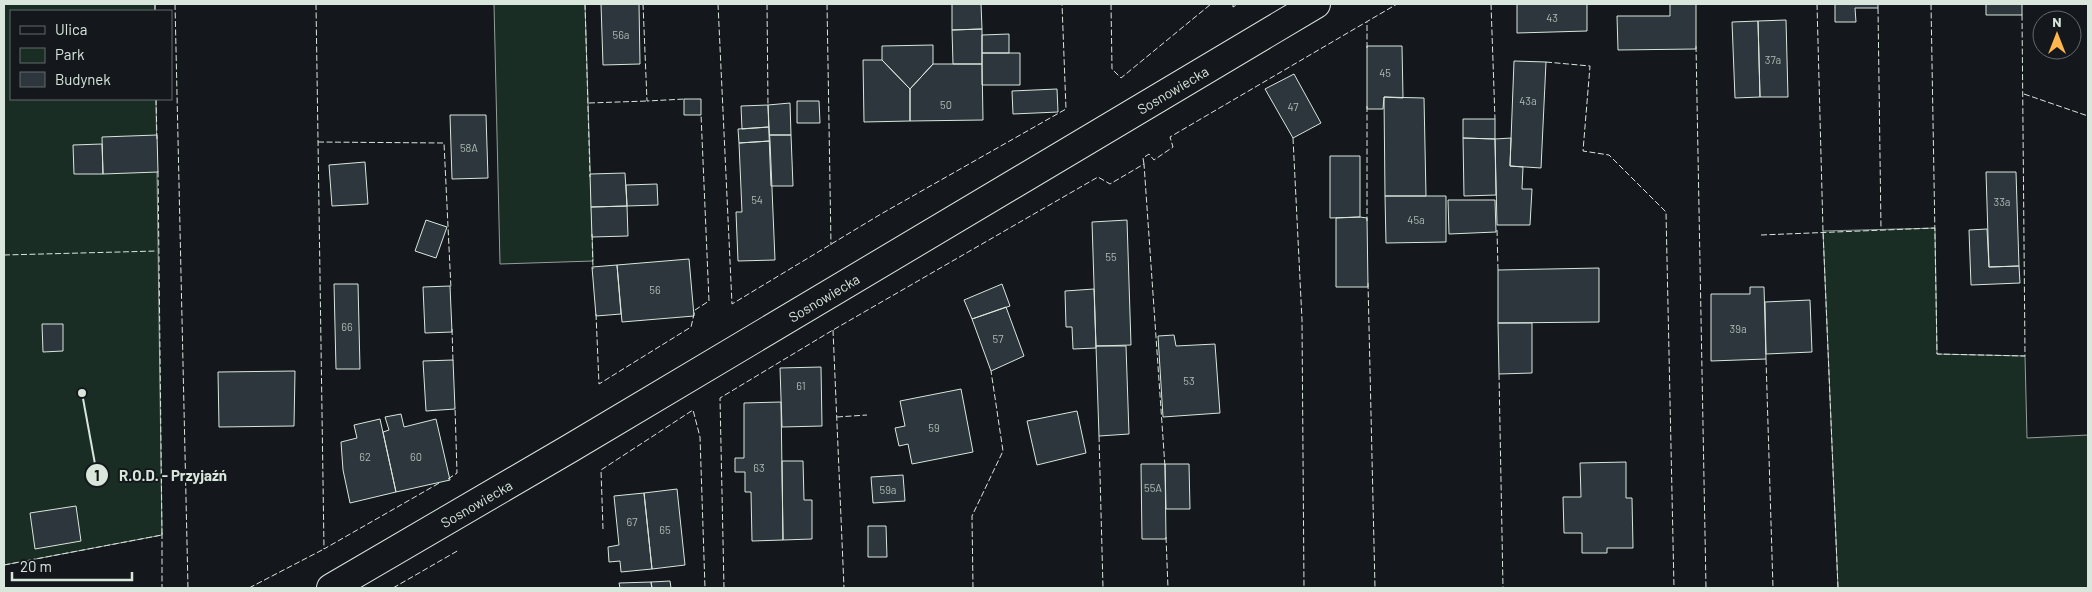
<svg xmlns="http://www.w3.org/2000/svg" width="2092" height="592" font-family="Barlow,sans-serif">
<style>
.green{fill:#1a2d24;stroke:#939e99}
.building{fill:#2c363c;stroke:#d8e6dc}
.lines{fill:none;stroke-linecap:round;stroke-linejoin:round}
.tertiary-casing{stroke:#d8e6dc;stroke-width:30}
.tertiary{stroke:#14181c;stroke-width:28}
.fence{stroke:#d8e6dc;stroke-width:1;stroke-dasharray:6 2.5;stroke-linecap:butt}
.labels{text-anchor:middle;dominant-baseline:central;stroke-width:4;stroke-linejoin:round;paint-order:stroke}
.number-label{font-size:11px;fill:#adbab4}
.street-label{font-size:14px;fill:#d8e6dc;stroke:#14181c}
.leader{fill:none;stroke:#d8e6dc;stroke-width:2}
.callout-dot{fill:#d8e6dc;stroke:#14181c;stroke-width:2}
.mark-label{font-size:15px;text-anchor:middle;font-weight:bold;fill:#111}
.callout-label{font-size:15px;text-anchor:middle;font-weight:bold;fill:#d8e6dc;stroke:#14181c;stroke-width:4;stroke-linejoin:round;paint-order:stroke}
</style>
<rect width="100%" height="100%" fill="#14181c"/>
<path class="green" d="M4,4h151v7h-144v88h145l6,436 -158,30z
M494,4h91l8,257 -93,3z
M1935,228l2,126 88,2 2,82 61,-3v153h-250l-15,-357z"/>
<path class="building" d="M601,4h38l1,60 -37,1z
M952,4h29l1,25 -30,1z
M1517,4h70v27l-70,2z
M1670,4h26v45l-78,1 -1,-34h53z
M1835,4h43v4h-23l1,14h-21z
M1986,4h36v11h-36z
M1786,20l2,77h-28l-2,-76z
M1758,21l2,76 -25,1 -3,-76z
M982,29v35h-29l-1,-34z
M1009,34v19h-27v-18z
M933,45v19l-23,25 -28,-29v-14z
M1367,46h35l1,52 -19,-1 -1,12h-16z
M982,53h38v32h-38z
M863,60h19l28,29v32l-46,1z
M1514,61l32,1 -5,106 -31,-2z
M933,64h49l1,56 -73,1v-32z
M1294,74l27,49 -28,15 -28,-49z
M1057,89l1,23 -45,2 -1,-23z
M1384,97l40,1 2,98h-41z
M684,99h17v16h-17z
M797,101h22l1,22h-23z
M790,103l1,32h-22l-1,-30z
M768,105l1,22 -27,2 -1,-23z
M450,115h36l2,63 -36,1z
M1463,119h32v20l-32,-1z
M769,127l1,14 -31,2 -1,-14z
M157,135l1,37 -55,2 -1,-37z
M769,135h22l2,51h-22z
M1463,138l32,1 1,56 -32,1z
M1511,138l-1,28 13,1 -1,22h10l-2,36h-33l-2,-86z
M770,141l5,119 -37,1 -2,-49h6l-3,-69z
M102,144l1,30h-29l-1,-29z
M1330,156h30v61l-30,1z
M365,162l3,42 -36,2 -3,-41z
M1986,172h30l3,94 -30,1z
M625,173l2,33 -36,1 -1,-33z
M657,184l1,21 -31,1 -1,-21z
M1385,196h61v46l-60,1z
M1448,200h47l1,32 -47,2z
M627,206l1,30 -36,1 -1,-30z
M1360,217l7,1 1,69h-32v-69z
M426,220l21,7 -11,31 -21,-7z
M1127,220l4,125 -35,1 -4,-124z
M1987,229l2,38 30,-1 1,17 -49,2 -2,-55z
M689,259l5,57 -72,6 -5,-57z
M617,265l4,49 -25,2 -4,-49z
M1599,268v54l-101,1v-53z
M334,284h24l2,85h-24z
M1002,284l8,22 -38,13 -8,-19z
M450,286l2,46 -27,1 -2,-46z
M1750,287h14l2,72 -55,2v-67h39z
M1094,289l2,59 -23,1 -1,-22h-6l-1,-36z
M1810,300l2,52 -46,2 -1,-52z
M1006,307l18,49 -33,15 -19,-52z
M1498,323h34v50l-33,1z
M42,324h21v27l-20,1z
M1174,335l2,11 39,-2 5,69 -57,4 -5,-81z
M1096,346h30l3,88 -30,2z
M453,360l2,49 -29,2 -3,-50z
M821,367l1,59 -40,1 -2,-59z
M295,371l-1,55 -75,1 -1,-55z
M961,389l12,63 -61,12 -4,-20 -9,2 -4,-18 10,-2 -5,-25z
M781,402l2,138 -31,1 -1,-49h-6v-20h-10v-14h9v-55z
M1077,411l9,42 -49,12 -10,-44z
M401,414l3,13 32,-8 14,61 -54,12 -13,-60 6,-2 -4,-13z
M380,419l16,73 -46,11 -7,-33 -2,-28 16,-4 -3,-13z
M782,461h21l1,39h8v39l-29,1z
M1626,462v36h6l1,50h-26v5h-25v-20h-18l-1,-36h18l-1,-34z
M1141,464h24l1,75h-24z
M1165,464h24l1,45h-24z
M903,475l2,26 -32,2 -2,-26z
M677,489l8,76 -33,4 -8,-76z
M644,493l8,76 -31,3 -1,-11 -11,1 -1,-15 11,-2 -5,-49z
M76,506l5,35 -46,8 -5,-36z
M868,526h18l1,31h-19z
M670,581l1,7h-19l-1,-6z
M651,582l1,6h-32l-1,-5z"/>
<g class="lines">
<g class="tertiary-casing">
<g id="tertiary">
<path id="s1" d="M331,588l238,-139 747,-445"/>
</g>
</g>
<use href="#tertiary" class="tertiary"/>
<path class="fence" d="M155,4v7
M175,4l13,584
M316,4l8,545 117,-67
M585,4l5,173
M643,4l4,97 38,-2
M718,4l14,300 149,-90 185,-105 -4,-105
M767,4l1,101
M827,4l4,241
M1111,4l1,65 9,9 90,-74
M1233,4v3l5,-3
M1491,4l4,115
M1817,4l6,227 15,357
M1931,4l6,350 88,2 -3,-343
M1878,8l3,221
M1696,46l10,542
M1367,48v-26
M1546,62l44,4 -7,85 26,4 57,57 8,376
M2024,94l64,22
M156,99l1,40
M589,103l58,-2
M1367,106v115
M1293,138l9,182 2,268
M318,142l126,1 7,146
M1144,164l-1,-6 6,-4 5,6 19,-13 -3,-10 227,-133
M1497,230l1,40
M592,234l1,35
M1761,235l174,-7
M4,255l153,-4
M1368,283l7,305
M596,314l3,70 92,-57 4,-17 14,-9 -8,-187
M452,329l1,33
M833,330l11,258
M1766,359l7,229
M1499,374l4,214
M837,417l30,-2
M1099,436l4,152
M448,479l9,-6 -2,-66
M603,529l-2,-59 92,-60 7,27 5,151
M162,533v55
M1166,537l2,51
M4,565l158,-30 -4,-366
M249,588l75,-39
M393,588l66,-38
M724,588l-4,-190 113,-68 265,-153 12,7 34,-20 21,303
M973,588l-1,-72 31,-65 -12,-80"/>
</g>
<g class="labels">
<g class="number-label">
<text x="1552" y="17">43</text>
<text x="621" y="34">56a</text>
<text x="1773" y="59">37a</text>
<text x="1385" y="72">45</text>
<text x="1528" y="100">43a</text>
<text x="946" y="104">50</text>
<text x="1293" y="106">47</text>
<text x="469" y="147">58A</text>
<text x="757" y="199">54</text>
<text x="2002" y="201">33a</text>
<text x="1416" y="219">45a</text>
<text x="1111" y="256">55</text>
<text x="655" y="289">56</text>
<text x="347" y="326">66</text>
<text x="1738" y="328">39a</text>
<text x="998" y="338">57</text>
<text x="1189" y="380">53</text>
<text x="801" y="385">61</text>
<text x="934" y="427">59</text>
<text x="365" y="456">62</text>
<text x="416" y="456">60</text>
<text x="759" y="467">63</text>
<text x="1153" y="487">55A</text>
<text x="888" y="489">59a</text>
<text x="632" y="521">67</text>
<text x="665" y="529">65</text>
</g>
<g class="street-label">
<text stroke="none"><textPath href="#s1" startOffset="978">Sosnowiecka</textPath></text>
<text stroke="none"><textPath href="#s1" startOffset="572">Sosnowiecka</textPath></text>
<text stroke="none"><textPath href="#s1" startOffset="168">Sosnowiecka</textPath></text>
</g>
</g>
<path class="leader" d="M82 393L97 475"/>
<g class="callout-dot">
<circle cx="82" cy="393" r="5"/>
<circle cx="97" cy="475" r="12"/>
</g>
<g class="mark-label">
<text x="97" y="481">1</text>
</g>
<g class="callout-label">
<text x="173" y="481">R.O.D. - Przyjaźń</text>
</g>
<rect width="2092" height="592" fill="none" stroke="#d8e6dc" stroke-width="10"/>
<rect x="10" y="10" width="162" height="90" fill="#14181c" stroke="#626a69"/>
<rect x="20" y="26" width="25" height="8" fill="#14181c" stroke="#626a69"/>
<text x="55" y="35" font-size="15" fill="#d8e6dc">Ulica</text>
<rect x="20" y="48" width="25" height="15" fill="#1a2d24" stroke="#626a69"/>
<text x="55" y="60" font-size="15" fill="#d8e6dc">Park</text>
<rect x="20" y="72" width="25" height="15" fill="#2c363c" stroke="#626a69"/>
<text x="55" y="85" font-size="15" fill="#d8e6dc">Budynek</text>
<g transform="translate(2057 35)"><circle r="24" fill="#14181c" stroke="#626a69"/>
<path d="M0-4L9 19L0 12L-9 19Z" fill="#ffb74d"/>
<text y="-8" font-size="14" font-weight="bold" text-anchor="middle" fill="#d8e6dc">N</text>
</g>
<path d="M12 572v8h120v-8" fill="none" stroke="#d8e6dc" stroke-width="2.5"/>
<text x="20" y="572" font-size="15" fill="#d8e6dc" stroke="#14181c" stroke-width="4" paint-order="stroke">20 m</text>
</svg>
